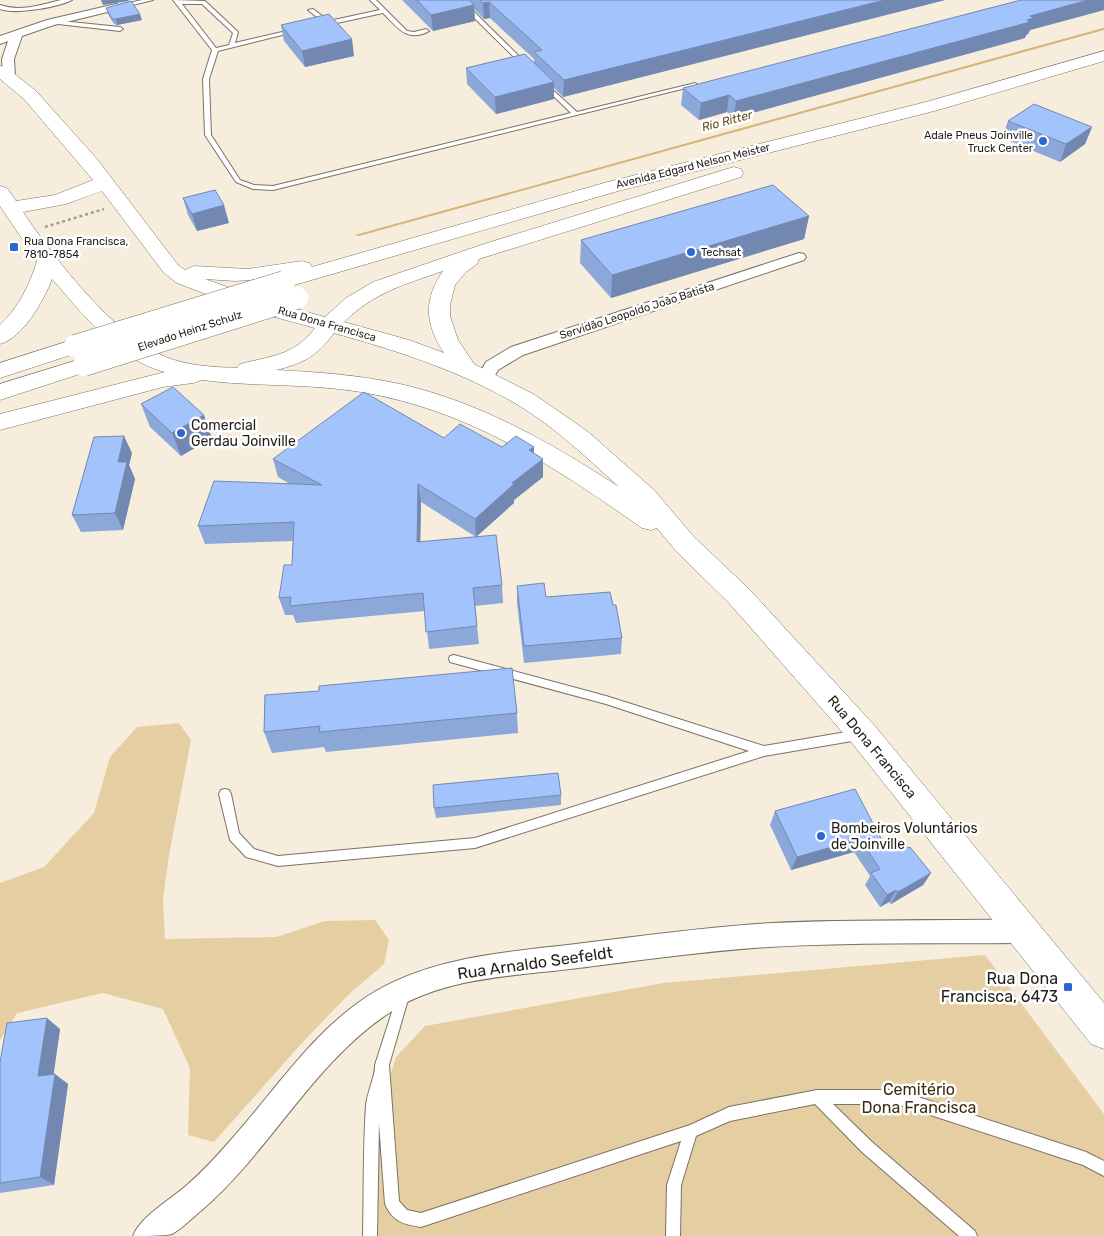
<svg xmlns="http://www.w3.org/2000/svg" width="1104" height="1236" font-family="Rubik,sans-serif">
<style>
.green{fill:#e6cea3}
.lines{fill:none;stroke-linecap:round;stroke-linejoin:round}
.stream{fill:#d8b578;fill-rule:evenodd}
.lane-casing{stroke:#7a7264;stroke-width:2}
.street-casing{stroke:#7a7264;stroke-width:2}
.primary-casing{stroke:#7a7264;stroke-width:1}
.path{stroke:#a29c90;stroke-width:2.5;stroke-dasharray:3 3;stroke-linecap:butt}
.lane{fill:#fff;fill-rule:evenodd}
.street{fill:#fff;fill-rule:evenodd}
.primary{fill:#fff;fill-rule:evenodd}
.primary-bridge-casing{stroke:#7a7264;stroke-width:23;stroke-linecap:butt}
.primary-bridge{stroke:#fff;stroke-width:22}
.wall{fill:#8ca8d9;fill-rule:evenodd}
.shaded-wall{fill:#7288b0}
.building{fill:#a3c3fc;stroke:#7288b0}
.poi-dot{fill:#2d65d3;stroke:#fff;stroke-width:2}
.labels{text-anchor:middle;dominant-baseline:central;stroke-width:5;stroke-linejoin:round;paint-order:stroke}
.far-poi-label{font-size:11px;fill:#221f1a;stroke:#fff;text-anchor:start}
.far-street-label{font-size:11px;fill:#221f1a;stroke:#fff}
.far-water-label{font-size:12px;font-style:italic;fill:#654c1d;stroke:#fff}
.poi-label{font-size:14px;fill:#221f1a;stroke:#fff;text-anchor:start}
.street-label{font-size:14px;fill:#221f1a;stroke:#fff}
.near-street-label{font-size:16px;fill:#221f1a;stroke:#fff}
.near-poi-label{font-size:16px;fill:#221f1a;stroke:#fff;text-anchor:end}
.near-park-label{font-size:16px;fill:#3b2d11;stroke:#fff}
</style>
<rect width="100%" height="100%" fill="#f6eddd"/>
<path class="green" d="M179,723l12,17 -22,115 -6,44 2,40 111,-2 49,-16 50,-1 14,20 -5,24 -36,31 -47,49 -87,98 -26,-7 2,-67 -27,-59 -60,-16 -86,20 -17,27v-157l44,-16 50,-54 16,-56 27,-30z
M985,955l119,159v122h-726l-4,-108 22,-71 29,-31 238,-43z"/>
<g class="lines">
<path class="stream" d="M1103,28h1v2l-745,206 -4,-1z"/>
<g class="lane-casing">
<path id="lane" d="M61,0h11c-14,7 -57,15 -72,9v-4c20,7 41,0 61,-5z
M142,0h11l-33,8 -3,-2z
M173,0l32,1 33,31 -3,11 60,-14 3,2 -80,20 -9,28 2,56 29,45 14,5 19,1 298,-73 -28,-27v-2l2,-1 32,29 118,-29 3,2 -425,105 -20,-1 -17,-7 -31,-47 -2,-56 9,-29zM182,4h20l31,29 -4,12 -13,3z
M370,0h6l31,31 7,1 12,-3 3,2c-22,12 -32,-4 -46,-18l-60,13 -3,-2 3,-2 -15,-12 5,-1 16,12 51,-11z
M456,0h6l64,63v2h-4z
M51,20l69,7 3,2 -3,2 -71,-8 -1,-1z
M454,655l152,41 158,50 94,-16 4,2 1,3 -1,3 -4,2 -94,16 -289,92 -197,18 -32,-9 -16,-17 -11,-46 2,-4 4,-1 4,1 2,4 8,39 15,16 24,7 197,-18 274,-87 -143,-47 -156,-42 -1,-3 1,-3z
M403,990l4,2 2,4 -20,69 10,136 8,9 14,3 269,-88 39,-18 88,-17h80l189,62 18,9v15l-21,-11 -186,-61h-64l39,38 103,89 2,5h-18l-97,-84 -47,-48 -85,17 -34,15 -15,49 -1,51h-14l1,-51 14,-44 -260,86c-18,-3 -28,-5 -36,-23l-6,-81 -2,113h-14c1,-43 0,-87 3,-131 1,-12 10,-31 9,-40l22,-69 2,-4z"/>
</g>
<g class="street-casing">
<path id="street" d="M116,4l6,3 -2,2 -66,16 -32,11 -8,23 1,17 -6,4 -6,-4 -1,-17 6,-18 -8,3v-8l47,-16z
M799,253l5,1 2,3 -2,3 -281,95 -25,15 -7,12 -6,1 -6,-1 -2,-4 9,-16 25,-15z
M1024,919l9,4 3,8 -3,8 -9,4c-85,1 -170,-1 -255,4 -66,4 -132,14 -199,22 -58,7 -127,9 -178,42 -78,50 -120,138 -189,198 -10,8 -20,19 -31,25 -9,2 -29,2 -39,2 8,-20 37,-36 54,-51 15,-13 29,-28 42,-43 47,-52 86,-115 147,-151 61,-35 133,-39 200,-47 65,-8 130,-17 196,-21 84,-4 168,-2 252,-4z"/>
</g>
<g class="primary-casing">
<path id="primary" d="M1104,51v10l-166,49 -320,81 -327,95 -7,2 -7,-2 -3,-4 2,-4 -41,3 -30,-2 56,20 64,18 21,-19 27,-16 111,-38 243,-75 7,-2 7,2 2,4 -2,4 -262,82 -2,5 -11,8 -11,13 -5,20v11l8,24 16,24 61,31 52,36 67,59 40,47 55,52 125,136 230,278v46l-13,-5 -239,-301 -123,-140 -53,-52 -19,-23 -6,2 -9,-2c-88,-62 -173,-118 -281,-136 -53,-9 -107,-5 -159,-12l-9,3 -30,4 -163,43v-16l165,-42c-49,-13 -81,-57 -113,-93 -8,21 -29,59 -52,65v-19c19,-18 29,-39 37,-64l-37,-55v-20l7,2 9,13 39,-6 38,-15 -69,-81 -24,-20v-13l6,1 30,24 61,68 81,106 7,5 9,-4 54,3 54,-8 7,2 3,4 292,-84 322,-81zM102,191l62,82 13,10 68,26 70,19c-21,28 -44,28 -75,36l-3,4c-24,-1 -49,-2 -71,-11 -51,-20 -113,-100 -143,-145l43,-8zM443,271c-20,29 -18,53 1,82l-35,-13 -65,-18c31,-30 59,-37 99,-51zM334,333c64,18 127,38 184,72 37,22 69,53 101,82 -68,-44 -139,-85 -219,-103 -41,-9 -83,-12 -124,-14 28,-7 40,-13 58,-37z
M75,339l8,2 3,5 -3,5 -83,27v-15z
M84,358l8,2 3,5 -3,5 -92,30v-16z"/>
</g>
<path class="path" d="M45,227l59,-18"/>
<use href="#lane" class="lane"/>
<use href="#street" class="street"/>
<use href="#primary" class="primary"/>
<g class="primary-bridge-casing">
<path id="primary-bridge" d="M75,346l209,-64
M84,365l213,-67"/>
</g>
<use href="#primary-bridge" class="primary-bridge"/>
</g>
<path class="wall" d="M402,0h543l-382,97 -9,-9v11l-58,15 -29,-30 -1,-16 68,-5v-4l-44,-41 -6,1 -10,-10 1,12 -42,10z
M1104,0v10l-74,20 -2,4 -2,1 -1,3 -291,80 -7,-6 -28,8 -18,-15 2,-17z
M106,8l36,12 -25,5 -3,-1 -6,-10z
M281,25l73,31 -49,11 -21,-26z
M1008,121l84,6 -7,17 -25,18 -58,-24z
M183,198l46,25 -32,8 -9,-16z
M809,216l-5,23 -193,59 -31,-35 1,-23z
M141,404l71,34 -31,18 -31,-29z
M444,438l58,9 32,6 9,24 -29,23v3l-37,33 25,49 1,18 -28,3 4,38 -50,5 -4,-38 -129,12 -3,-8h-8l-6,-17 13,-33 1,-24 -88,3 -7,-18 92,-42 -12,-7 -5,-18zM421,502l55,35 -56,5z
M132,453l-3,12 6,14 -12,51 -42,2 -9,-17z
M517,586l29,11 67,8 9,33 -1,16 -97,9 -7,-60z
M265,695l252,18 1,20 -192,19 -2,-5 -52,6 -8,-21z
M561,795v10l-125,13 -2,-10z
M775,811l111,37h22l23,25 -8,12 -32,19 -2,-2 -9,5 -15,-22 5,-9 -16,-24 -63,18 -21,-45z
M60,1029l-7,45 15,10 -14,101 -54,8v-131z"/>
<path class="shaded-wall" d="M101,0h27l1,1 -26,4z
M885,0h60l-382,97 1,-17z
M1088,0h16v10l-74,20 -2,4 -2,1 -1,3 -291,80 2,-17 294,-85z
M489,2l1,16 -6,1 -1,-16z
M474,5l1,16 -42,10 -2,-16z
M140,14l2,6 -25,5 -1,-6z
M352,39l2,17 -49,11 -3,-16z
M554,82v17l-58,15 -1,-17z
M729,95l-2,17 -28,8 2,-17z
M1092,127l-7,17 -25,18 6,-18z
M224,205l5,18 -32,8 -5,-17z
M809,216l-5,23 -193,59 1,-23z
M204,415l8,23 -31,18 -9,-23z
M124,436l8,17 -3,12 6,14 -12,51 -8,-17 3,-51z
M534,447v18l-5,-15z
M543,459v18l-29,23v3l-38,34 -1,-18 37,-36z
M418,484l3,18 -1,58 -3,-18z
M860,839l-6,13 -63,18 6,-13z
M931,873l-8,12 -32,19 7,-12z
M896,890l-7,12 -9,5 7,-12z
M47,1018l13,11 -8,57 -14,-10z
M55,1074l13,10 -14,101 -14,-8z"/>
<path class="building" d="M417,0h52l5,5 -43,10z
M480,0h405l-321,80 -30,-28 8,-2 -53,-48 -6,1z
M1021,0h67l-58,16 4,2 -7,2 3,2 -294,79 -7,-6 -28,8 -18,-15z
M131,1l9,13 -24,5h-4l-6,-11z
M329,14l23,25 -50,12 -21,-26z
M525,54l29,28 -59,15 -29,-29z
M1034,104l58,23 -26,17 -58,-23z
M773,185l36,31 -197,59 -31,-35z
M215,190l9,15 -32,9 -9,-16z
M173,387l31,28 -32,18 -31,-29z
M364,392l80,46 16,-14 42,23 14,-11 18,11 -5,3 14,9 -31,24 2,1 -39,35 -57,-35 -1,58 79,-7 6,50 -29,3 4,38 -51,6 -3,-39 -133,13 1,-9 -12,1 5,-33h8l2,-43 -96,4 16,-45 108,4 -49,-26z
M124,436l-6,26h9l-12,51 -43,2 22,-78z
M544,583l2,14 64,-5 3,13h3l6,33 -98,8 -7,-60z
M512,668l5,45 -198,19 1,-6 -56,6 1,-37 54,-4v-5z
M558,773l3,22 -127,13 -1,-23z
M855,789l31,59 15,-8 7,8 2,-1 21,26 -33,19 -2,-2 -9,5 -16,-22 9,-4 -20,-30 -63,18 -22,-46z
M47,1018l-9,58 17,-2 -15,103 -40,6v-121l7,-39z"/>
<g class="poi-dot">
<circle cx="1043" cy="141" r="5"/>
<rect x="9" y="242" width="10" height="10" rx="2.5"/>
<circle cx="691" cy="252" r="5"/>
<circle cx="181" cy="433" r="5"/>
<circle cx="821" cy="836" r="5"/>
<rect x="1063" y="982" width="10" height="10" rx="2.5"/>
</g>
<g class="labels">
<g class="far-poi-label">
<text x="1033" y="135" text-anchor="end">Adale Pneus Joinville<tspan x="1033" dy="13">Truck Center</tspan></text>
<text x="24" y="241">Rua Dona Francisca,<tspan x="24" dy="13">7810-7854</tspan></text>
<text x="701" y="252">Techsat</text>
</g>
<g class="far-street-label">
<text transform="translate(693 166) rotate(-14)">Avenida Edgard Nelson Meister</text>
<text transform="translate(637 311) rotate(-18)">Servidão Leopoldo João Batista</text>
<text transform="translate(327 324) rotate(16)">Rua Dona Francisca</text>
<text transform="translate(190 331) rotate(-18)">Elevado Heinz Schulz</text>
</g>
<g class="far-water-label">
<text transform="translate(727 121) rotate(-15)">Rio Ritter</text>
</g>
<g class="poi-label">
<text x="191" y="425">Comercial<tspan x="191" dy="16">Gerdau Joinville</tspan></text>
<text x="831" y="828">Bombeiros Voluntários<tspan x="831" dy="16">de Joinville</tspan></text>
</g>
<g class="street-label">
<text transform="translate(872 747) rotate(50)">Rua Dona Francisca</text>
</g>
<g class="near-street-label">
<text transform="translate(535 963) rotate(-8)">Rua Arnaldo Seefeldt</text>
</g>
<g class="near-poi-label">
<text x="1058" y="978">Rua Dona<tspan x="1058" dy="18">Francisca, 6473</tspan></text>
</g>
<g class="near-park-label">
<text x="919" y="1089">Cemitério<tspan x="919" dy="18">Dona Francisca</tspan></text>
</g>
</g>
</svg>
